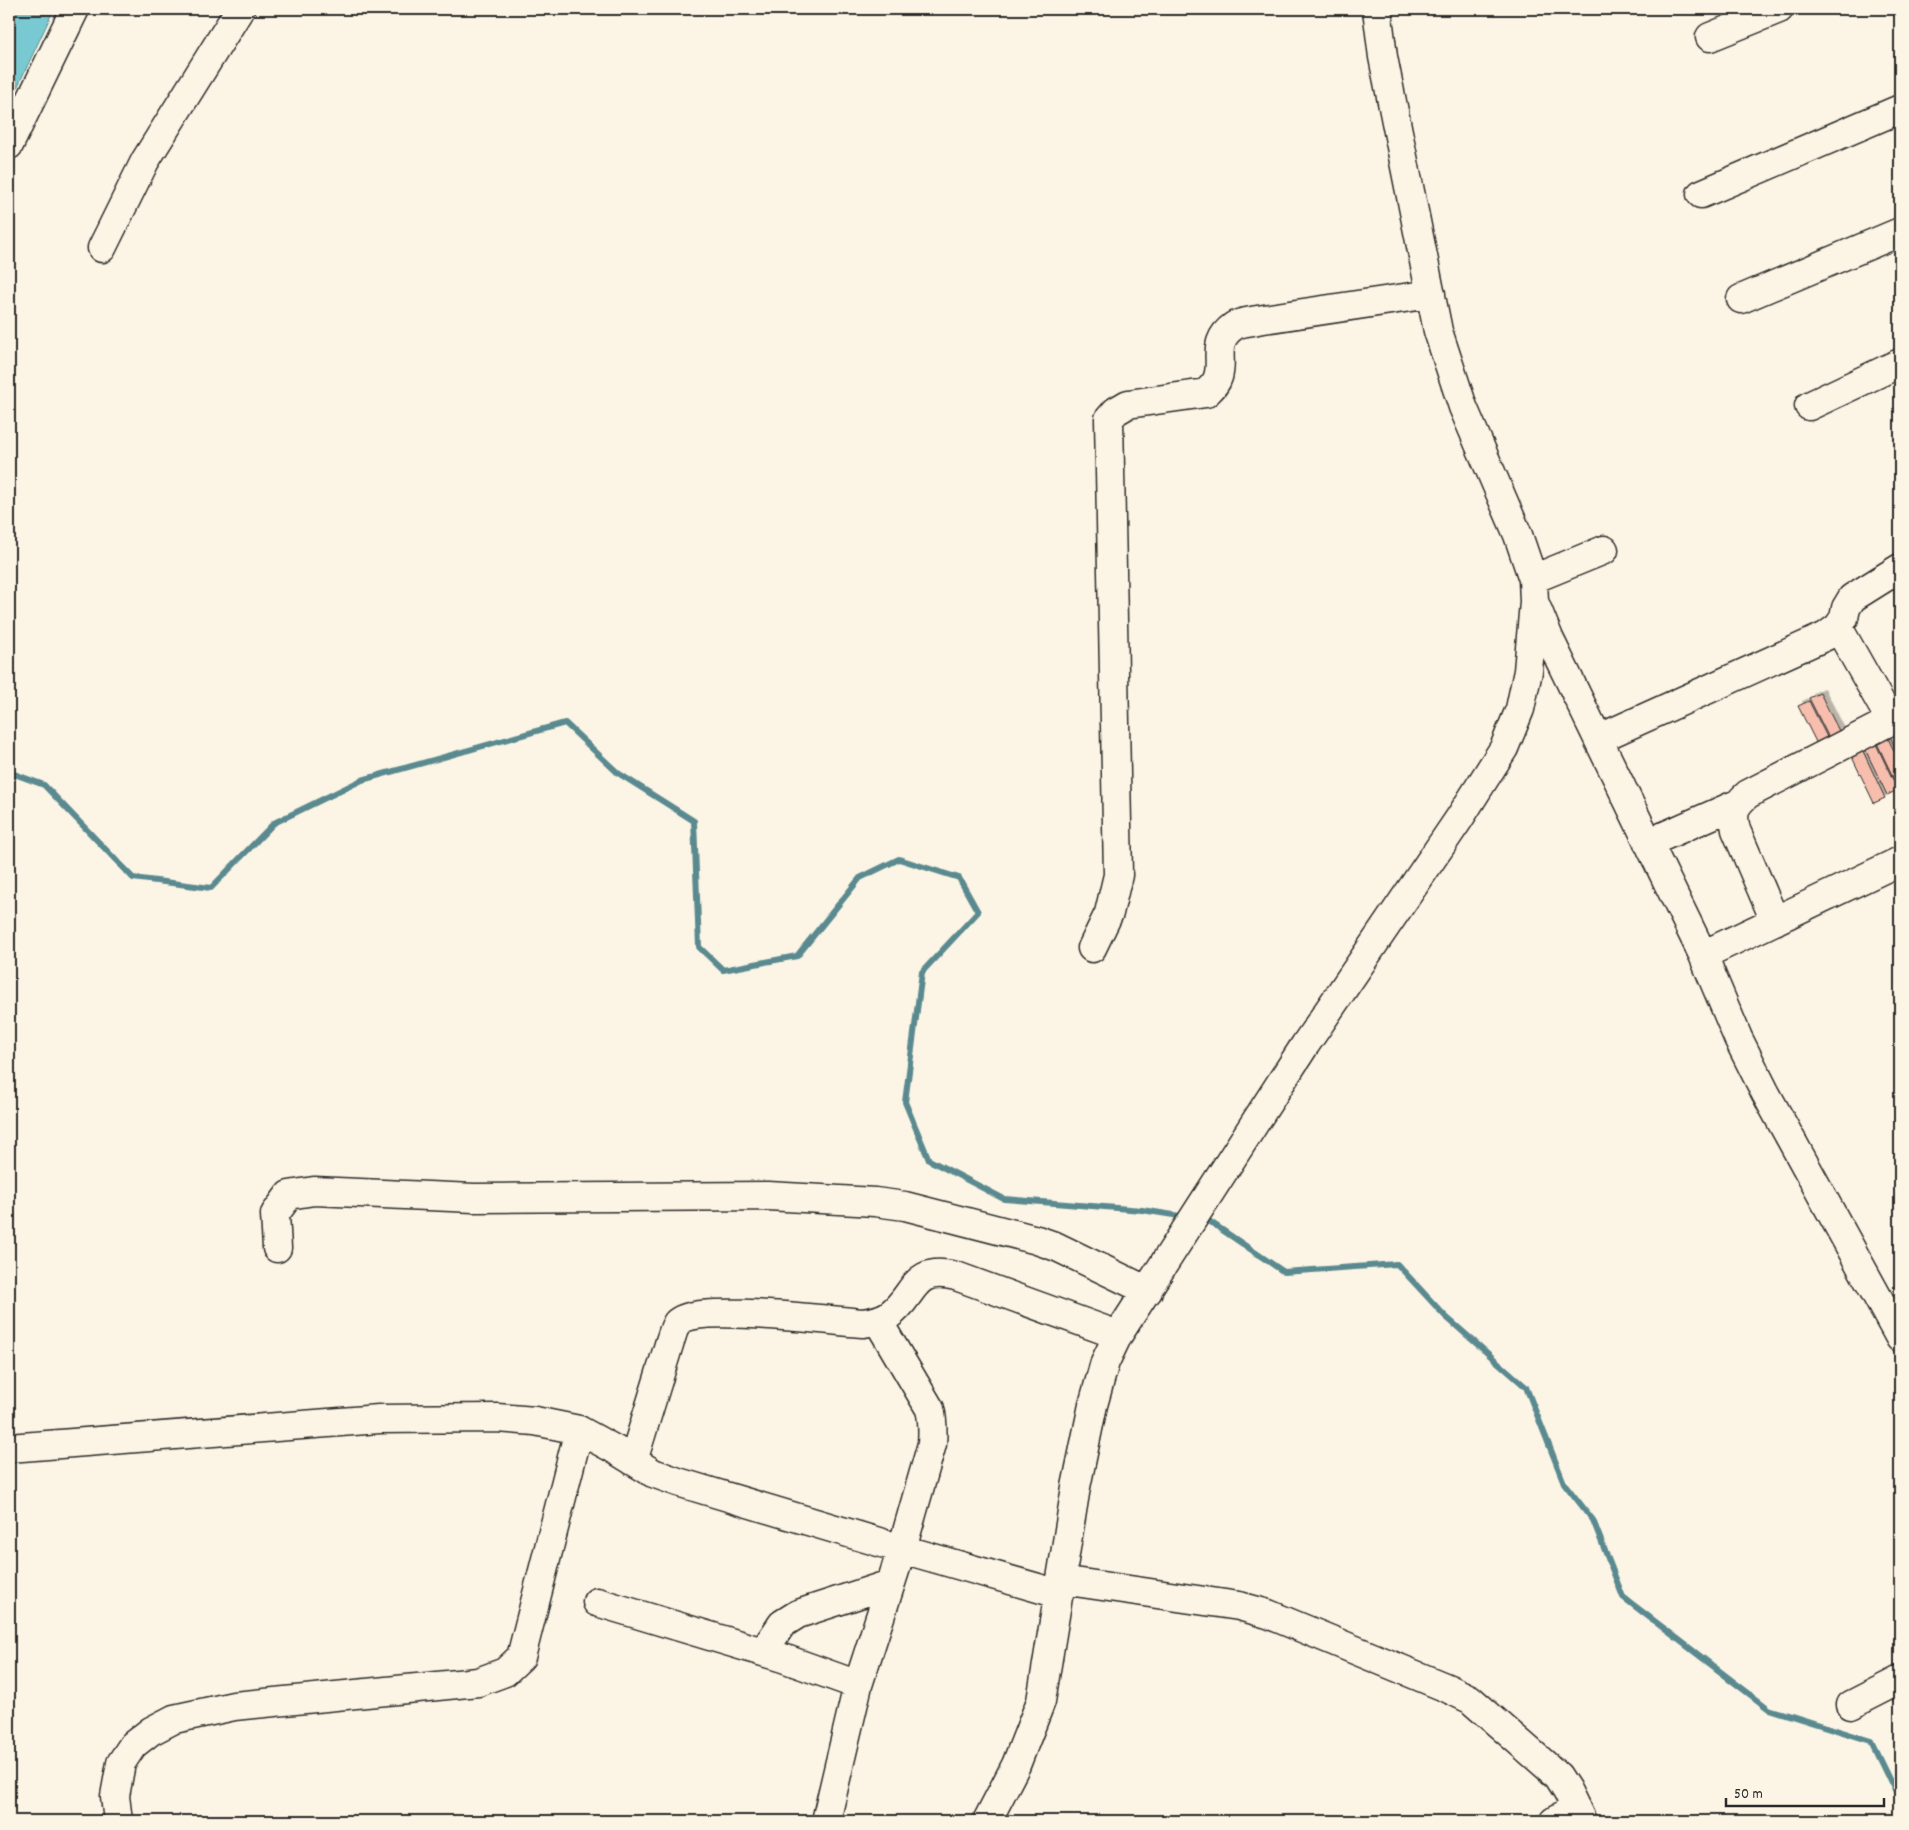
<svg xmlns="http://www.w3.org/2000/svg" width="1909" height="1830" font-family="Dekko,sans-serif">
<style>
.water{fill:#79c9d3;stroke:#5a8a90}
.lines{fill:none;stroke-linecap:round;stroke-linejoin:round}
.stream{stroke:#5a8a90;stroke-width:6}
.building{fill:#f7bead;stroke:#2b2b2b;filter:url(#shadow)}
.minor-casing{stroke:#2b2b2b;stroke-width:31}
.minor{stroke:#fcf5e5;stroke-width:28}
</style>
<defs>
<filter id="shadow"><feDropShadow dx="4.5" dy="-4.5" stdDeviation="0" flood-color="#0004"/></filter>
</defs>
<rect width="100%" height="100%" fill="#fcf5e5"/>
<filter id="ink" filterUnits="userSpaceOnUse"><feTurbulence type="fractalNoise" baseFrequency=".02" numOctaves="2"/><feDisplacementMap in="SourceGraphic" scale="10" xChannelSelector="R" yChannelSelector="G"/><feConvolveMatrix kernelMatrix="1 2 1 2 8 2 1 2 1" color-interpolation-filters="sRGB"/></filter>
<g filter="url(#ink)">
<path class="water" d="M9,9h45l-45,96z"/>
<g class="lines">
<path class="stream" d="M9,772l35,13 89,93 78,10 63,-65 88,-43 203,-57 53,50 76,48 5,126 24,23 74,-14 63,-78 39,-19 60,19 19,34 -56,60 -17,130 24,58 75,39 138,11 44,7
M1201,1220l8,1 75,51 113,-8 48,52 81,71 38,96 29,37 30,77 146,112 102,32 29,60"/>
</g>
<path class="building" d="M1820,693l24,48 -11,5 -24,-48z
M1809,701l22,44 -11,5 -22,-44z
M1900,730v28l-11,-24z
M1887,736l13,28 -1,26 -23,-49z
M1875,742l23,48 -11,5 -23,-48z
M1862,749l23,49 -11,5 -23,-48z"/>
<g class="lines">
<g class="minor-casing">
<path id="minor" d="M1710,37l69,-28
M9,145l66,-136
M1701,194l199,-85
M102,248l43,-87 95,-152
M1741,299l159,-67
M1809,406l91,-43
M1533,579l71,-29
M1536,606l13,32 154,317 35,83 27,54 135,246
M1838,627l53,94
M1598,739l228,-103 12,-9 6,-9 2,-10 6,-10 48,-30
M1648,843l89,-39
M1775,921l-39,-91c-4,-18 -2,-24 12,-36l152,-78
M1092,948l17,-35 9,-38 -9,-456 7,-8 12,-7 78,-11c5,-5 10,-9 12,-16 6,-18 -7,-35 16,-51 6,-4 16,-4 23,-6l174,-26
M1703,955l197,-94
M277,1248l-2,-34 14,-19 25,-4 160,7 294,-2 107,6 30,4 132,34 20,7 91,44
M9,1448l370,-29 118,-1 38,3 44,9 35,19 39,24 25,9 224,67 157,45
M633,1461l37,-120c2,-5 4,-14 7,-18 19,-20 155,-2 186,0 9,-1 18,-3 26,-8 27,-19 22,-50 67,-39l162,59
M1061,1580l178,26 29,8 179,74 23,11 88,77 9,14 15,31
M597,1602l186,56 75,27
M763,1652l19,-28 16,-10 92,-30
M1851,1705l49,-25
M118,1821l-3,-25 6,-33 12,-18 18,-14 23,-12 60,-13 244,-24 27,-10 16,-15 58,-227
M826,1821l32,-136 44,-136 30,-105c1,-13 1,-23 -2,-35l-52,-88
M987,1821l29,-56 25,-64 35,-214 17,-82 12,-43 13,-27 187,-290 154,-226 45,-71 16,-39 8,-38 6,-69 -1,-23 -15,-44 -55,-128 -25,-76 -55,-274 -6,-48
M1554,1821l22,-13"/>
</g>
<use href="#minor" class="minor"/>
</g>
</g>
<rect width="1909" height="1830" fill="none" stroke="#fcf5e5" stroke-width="30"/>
<rect x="15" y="15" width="1879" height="1800" fill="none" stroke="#2b2b2b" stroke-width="2" filter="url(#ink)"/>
<path d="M1726 1798v8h158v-8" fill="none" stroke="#2b2b2b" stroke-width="2.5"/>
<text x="1734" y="1798" font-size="15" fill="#2b2b2b" stroke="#fcf5e5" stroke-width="4" paint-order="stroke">50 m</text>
</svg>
